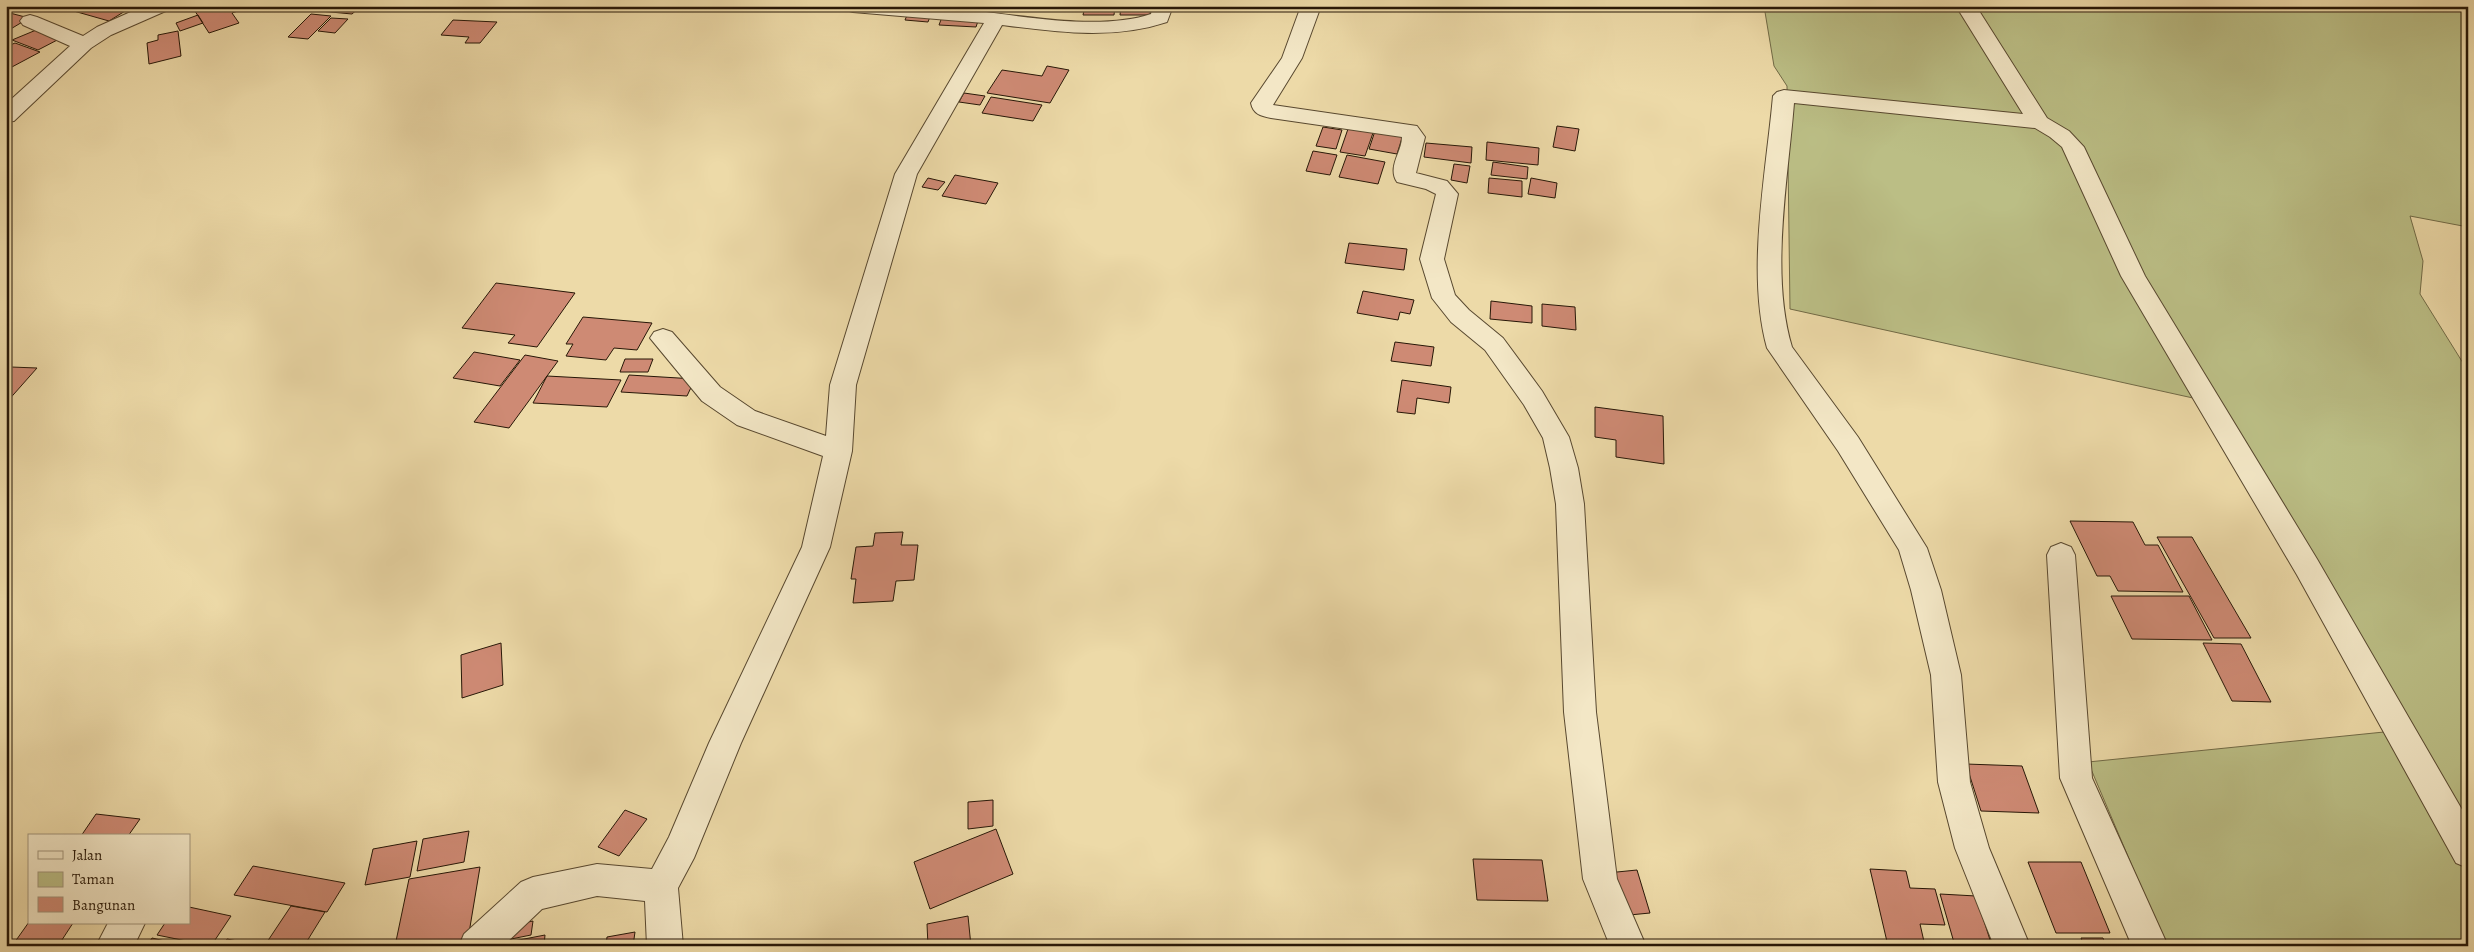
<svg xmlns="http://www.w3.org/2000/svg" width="2474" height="952" font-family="Alegreya,serif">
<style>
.green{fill:#bbbe85;stroke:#716a46}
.building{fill:#ce8a74;stroke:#271707}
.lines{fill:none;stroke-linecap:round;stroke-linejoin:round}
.minor-casing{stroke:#58482f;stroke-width:2}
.minor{fill:#f3e7c6;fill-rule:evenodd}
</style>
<rect width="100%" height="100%" fill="#eddaa8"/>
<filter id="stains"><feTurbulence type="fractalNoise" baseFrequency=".004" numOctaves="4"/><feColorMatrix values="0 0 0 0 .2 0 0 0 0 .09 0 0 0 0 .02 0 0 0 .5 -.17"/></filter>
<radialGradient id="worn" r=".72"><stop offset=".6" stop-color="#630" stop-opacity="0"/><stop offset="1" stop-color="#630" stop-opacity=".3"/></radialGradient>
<path class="green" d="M1764,6h704v221l-58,-11 13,45 -3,33 48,77v575h-302l-78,-184 296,-30 -182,-332 -412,-91 -3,-223 -13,-20z"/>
<path class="building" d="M56,6h65l9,2 -21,13z
M200,6h46l1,2 -15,5 7,10 -30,10 -16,-25z
M290,6h67l3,1 -8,7 -64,-6z
M1085,6h30l-1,9h-31z
M1121,6h30l-1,9h-30z
M6,12l23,6 -20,12 -3,-1z
M908,13l23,1 -3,8 -23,-2z
M311,14l20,2 -23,23 -20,-2z
M198,15l5,8 -23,8 -4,-8z
M942,17l37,1 -3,9 -37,-2z
M331,18l17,1 -13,14 -17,-2z
M453,20l44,2 -17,21h-15l4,-6 -28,-2z
M41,28l22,9 -25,13 -26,-10z
M178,31l3,25 -32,8 -2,-21 11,-3v-5z
M15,43l25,9 -30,16 -4,-1v-20z
M1047,66l22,4 -19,33 -63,-10 15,-23 40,6z
M964,93l21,3 -5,9 -21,-3z
M991,97l51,8 -9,16 -51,-8z
M1349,126l25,4 -9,26 -25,-4z
M1557,126l22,3 -4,22 -22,-4z
M1323,127l19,3 -6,19 -20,-3z
M1375,131l28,4 -6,19 -28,-5z
M1487,142l52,6 -1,17 -52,-5z
M1426,143l46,4 -1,16 -47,-6z
M1313,151l24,4 -7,20 -24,-4z
M1347,155l38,7 -7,22 -39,-7z
M1493,162l35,5 -1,12 -36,-4z
M1454,164l16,2 -3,17 -16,-3z
M955,175l43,8 -12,21 -44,-8z
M928,178l17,4 -7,8 -16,-3z
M1489,178l33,3v16l-34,-4z
M1531,178l26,5 -2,15 -27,-4z
M1349,243l58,6 -3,21 -59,-7z
M496,283l79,10 -38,54 -29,-4 7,-8 -53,-7z
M1363,291l51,9 -4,14 -10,-2 -2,8 -41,-7z
M1491,301l41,5v17l-42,-4z
M1542,304l33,3 1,23 -34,-4z
M583,317l69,6 -15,27 -23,-2 -8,12 -40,-4 7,-12h-7z
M1395,342l39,5 -3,19 -40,-5z
M474,352l46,8 -20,26 -47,-8z
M525,355l33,6 -49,67 -35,-6z
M625,359h28l-5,13h-28z
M11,367l26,1 -31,35v-31z
M629,375l66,4 -8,17 -66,-4z
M547,376l74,4 -14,27 -74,-4z
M1402,380l49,7 -2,16 -32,-5 -2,16 -18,-2z
M1595,407l68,9 1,48 -48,-7v-17l-21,-3z
M2070,521l63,1 12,23h13l25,47 -65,-1 -8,-15h-13z
M903,532l-2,13h17l-4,35 -18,1 -3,20 -40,2 3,-24h-5l5,-32 17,-1 2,-13z
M2157,537h35l59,101h-37z
M2111,596h78l23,44 -80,-1z
M501,643l2,42 -41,13 -1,-43z
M2203,643l38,1 30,58 -39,-1z
M1966,764l56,2 17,47 -58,-2z
M993,800v26l-25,3v-27z
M625,810l22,9 -28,37 -21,-9z
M96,814l44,5 -12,17h-47z
M996,829l17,45 -83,35 -16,-47z
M469,831l-5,31 -47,9 6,-32z
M417,841l-7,36 -45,8 8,-36z
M1473,859l69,1 6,41 -71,-1z
M2028,862h53l29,71h-54z
M253,866l92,17 -18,29 -93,-17z
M480,867l-12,72 -36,7h-37l14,-67z
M1870,869l36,2 4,17 25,1 10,36 -25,-1 5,22h-37z
M1637,870l13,43 -31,3 -12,-43z
M1940,894l36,2 16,50h-37z
M291,906l34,6 -21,34 -37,-4z
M189,907l42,9 -20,30 -54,-11 8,-12h24z
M968,916l3,30h-43l-1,-22z
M533,921l-2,14 -30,6 2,-14z
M29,922v1h44l-15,23h-46z
M635,932l-2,14h-27l1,-9z
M545,935l-1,11h-56z
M152,938l34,8h-39z
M2081,938h22l3,8h-22z
M227,939l36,7h-40z"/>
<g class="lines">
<g class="minor-casing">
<path id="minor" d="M144,6h27l-3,4 -57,25 -20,13 -77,73 -8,1v-18l64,-58 -47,-21 -3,-4 3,-4 7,-2 7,2 46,19 14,-9z
M843,6c33,0 67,-2 100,1 60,5 151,26 208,7l2,-8h20l-6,16c-54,18 -110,10 -165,3l-85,149 -61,211 -4,66 -22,96 -89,196 -47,115 -16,30 5,58h-36l-2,-45 -48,-5 -55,13 -39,37h-44l5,-12 57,-52 12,-5 64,-13 55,5 17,-32 40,-94 93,-196 21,-91 -86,-31 -35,-24 -52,-63 4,-6 9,-3 9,3 48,55 35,24 71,25 4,-51 65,-211 89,-151 -131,-11 -7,-2z
M1301,6h20l-19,52 -29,47 144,21 8,11 -9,36 31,8 11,13 -14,65 11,36 14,15 34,28 39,53 27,46 9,31 6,36 12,208 21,167 29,67h-36l-27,-67 -19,-167 -8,-208 -6,-36 -7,-30 -19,-33 -39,-55 -34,-28 -19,-24 -12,-39 16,-65 -10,-5 -29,-7c-10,-15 5,-30 5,-45l-131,-19c-10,-2 -18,-4 -20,-15l31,-45z
M1956,6h20l71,112 22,13 15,16 61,129 172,283 151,261v48l-12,-5 -159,-288 -176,-299 -59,-129 -12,-10 -15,-9 -241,-25c-6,76 -24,171 -2,244l66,90 69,111 14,42 20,85 9,107 19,66 41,98h-36l-39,-98 -17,-66 -7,-107 -20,-85 -12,-40 -61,-99 -71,-103c-21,-76 -1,-174 6,-252l4,-4 7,-2 239,24z
M2061,543l10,4 4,8 17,223 76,168h-36l-72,-168 -13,-223 4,-8z
M108,923h37l-11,23h-38z"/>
</g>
<use href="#minor" class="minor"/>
</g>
<rect width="2474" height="952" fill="none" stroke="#eddaa8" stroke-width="25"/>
<rect x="8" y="8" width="2459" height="937" fill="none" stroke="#271707" stroke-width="2.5"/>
<rect x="12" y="12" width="2449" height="927" fill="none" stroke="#271707"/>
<rect x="28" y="834" width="162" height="90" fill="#f3e7c6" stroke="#a1947a"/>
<rect x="38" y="851" width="25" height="8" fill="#f3e7c6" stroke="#a1947a"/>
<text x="72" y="860" font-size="15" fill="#271707">Jalan</text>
<rect x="38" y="872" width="25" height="15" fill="#bbbe85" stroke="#a1947a"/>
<text x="72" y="884" font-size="15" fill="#271707">Taman</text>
<rect x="38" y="897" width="25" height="15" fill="#ce8a74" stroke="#a1947a"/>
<text x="72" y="910" font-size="15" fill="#271707">Bangunan</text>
<rect width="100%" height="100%" filter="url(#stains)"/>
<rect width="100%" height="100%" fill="url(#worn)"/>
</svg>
